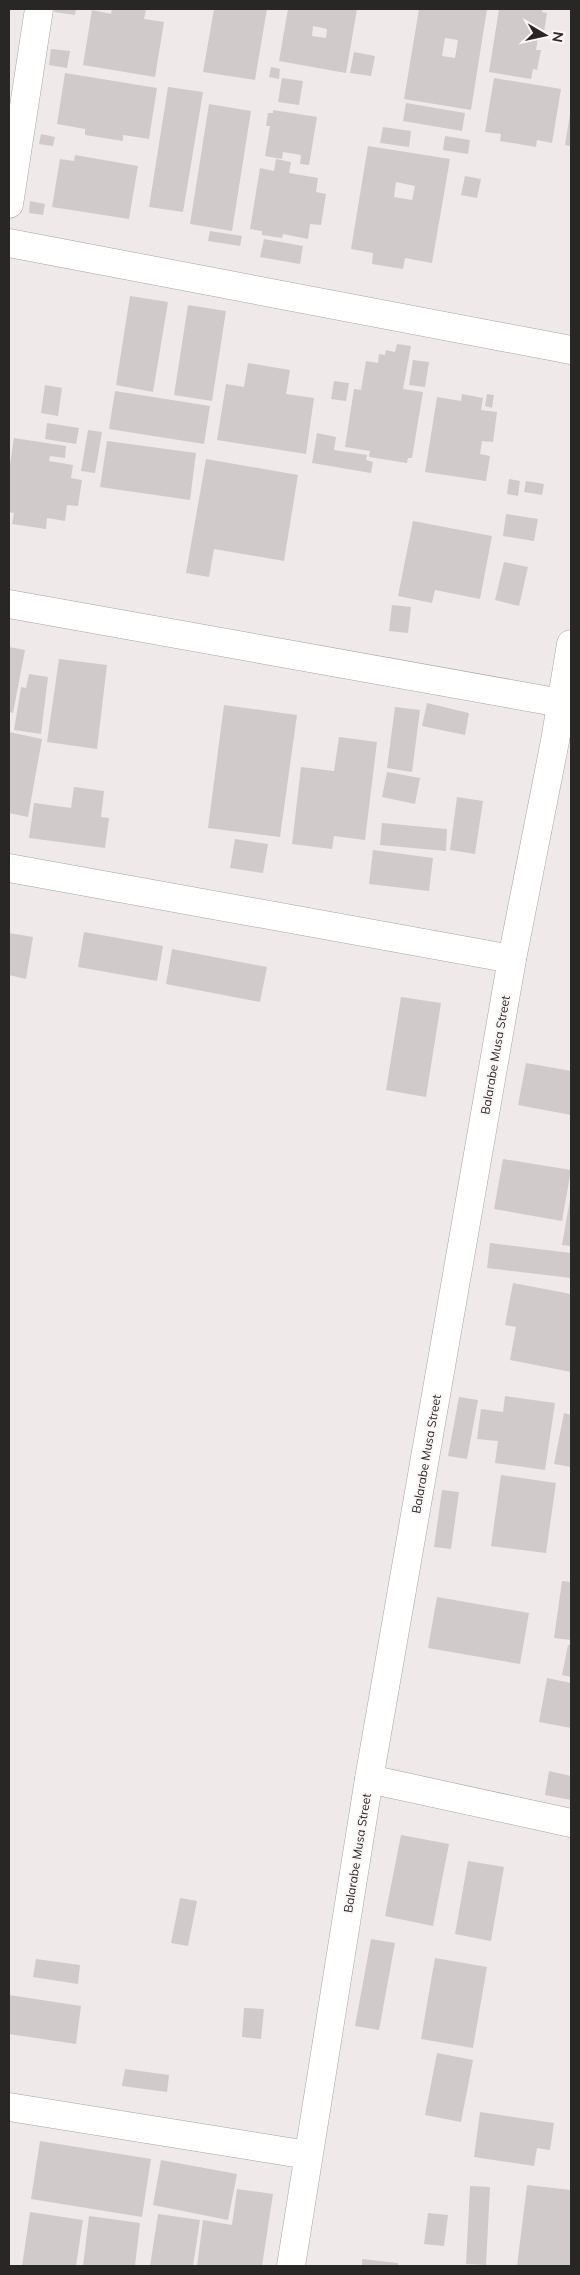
<svg xmlns="http://www.w3.org/2000/svg" width="580" height="2275" font-family="Mulish,sans-serif">
<style>
.building{fill:#d0cbca;fill-rule:evenodd}
.lines{fill:none;stroke-linecap:round;stroke-linejoin:round}
.street-casing{stroke:#a7a3a2;stroke-width:29}
.secondary-casing{stroke:#a7a3a2;stroke-width:29}
.street{stroke:#fff;stroke-width:28}
.secondary{stroke:#fff;stroke-width:28}
.labels{text-anchor:middle;dominant-baseline:central;stroke-width:4;stroke-linejoin:round;paint-order:stroke}
.street-label{font-size:12px;fill:#282726;stroke:#fcf7f7}
</style>
<rect width="100%" height="100%" fill="#efeae9"/>
<path class="building" d="M55,9h21l-1,6 -21,-3z
M112,9h34l-2,10 20,3 -9,55 -72,-12 9,-55 19,4z
M214,9h53l-12,71 -52,-8z
M288,9h69l-11,64 -67,-12zM313,26l14,3 -1,9 -14,-2z
M419,9h68l-16,101 -67,-11zM445,38l13,2 -3,18 -13,-2z
M499,9h44l-1,3 5,1 -3,19 -5,-1 -3,19h5l-4,20 -4,-1 -2,10 -42,-7z
M51,49l19,2 -3,17 -18,-3z
M354,52l21,4 -4,20 -21,-3z
M271,67l9,2 -1,10 -10,-2z
M65,73l92,15 -8,51 -26,-4v6l-38,-6v-6l-28,-5z
M282,78l21,3 -4,24 -21,-3z
M494,78l67,11 -9,54 -15,-3 -1,7 -36,-6 1,-7 -16,-2z
M168,87l35,5 -20,120 -34,-5z
M406,103l59,10 -3,18 -59,-10z
M209,104l42,7 -19,120 -42,-7z
M273,110l44,7 -8,48 -9,-1 1,-9 -18,-3 -1,7 -17,-3 5,-30h-4l2,-13h5z
M570,114l1,1v31l-6,-1z
M383,127l28,4 -2,16 -29,-4z
M41,134l14,3 -2,9 -14,-2z
M445,136l25,4 -2,14 -25,-4z
M368,146l82,13 -18,104 -27,-5 -2,11 -31,-5 1,-11 -22,-4zM396,182l19,4 -3,14 -18,-3z
M75,155l63,11 -9,53 -77,-12 8,-48 14,2z
M276,159l15,3 -2,11 29,5 -2,14 10,2 -5,31 -11,-1 -2,15 -25,-5 -1,4 -20,-3v-4l-12,-2 10,-61 14,3z
M465,176l16,3 -4,19 -16,-3z
M30,201l15,3 -2,11 -14,-2z
M210,231l32,5 -2,10 -32,-5z
M264,239l39,7 -3,18 -40,-7z
M130,296l38,6 -15,90 -37,-7z
M188,305l38,6 -14,90 -38,-6z
M397,344l14,2 -8,43 20,3 -11,66h-4l-1,5 -38,-6 1,-6 -25,-4 9,-58 7,1 5,-29 12,2 1,-9 6,1 1,-5 9,2z
M413,360l16,2 -4,25 -16,-2z
M248,363l42,7 -4,24 28,4 -8,56 -89,-14 9,-56 18,3z
M334,381l15,2 -3,18 -15,-2z
M45,385l17,3 -4,28 -17,-3z
M115,391l95,15 -6,38 -95,-15z
M462,394l21,4 -2,12 16,2 -4,30 -11,-1 -2,13 10,2 -4,25 -61,-9 12,-75 24,4z
M487,394l7,1 -2,13 -7,-2z
M47,423l32,5 -3,16 -31,-5z
M88,430l14,2 -7,41 -14,-2z
M317,433l19,4 -2,13 33,5 -1,5 7,2 -2,11 -59,-10z
M14,438l52,8 -1,12 -15,-2 -1,5 24,4 -2,13 11,2 -4,26 -11,-1 -2,16 -18,-3 -1,11 -34,-5 2,-11 -5,-1v-41z
M107,441l89,12 -6,47 -90,-13z
M206,459l92,16 -14,86 -70,-12 -5,28 -23,-4z
M509,479l11,2 -2,15 -11,-2z
M526,481l18,3 -2,11 -18,-3z
M506,514l32,5 -4,22 -31,-5z
M413,521l79,15 -12,63 -45,-9 -3,13 -34,-7z
M504,562l24,5 -9,39 -24,-6z
M392,605l19,2 -3,26 -19,-2z
M9,647l16,3 -12,63 -4,-1z
M59,659l48,6 -10,84 -50,-7z
M29,674l19,3 -7,57 -27,-4 7,-43 5,1z
M427,703l42,10 -4,22 -43,-9z
M224,705l73,10 -17,122 -72,-9z
M395,707l25,3 -8,62 -25,-4z
M9,732l33,7 -14,78 -19,-4z
M339,737l38,5 -12,98 -31,-4 -2,13 -40,-5 9,-77 33,4z
M387,772l33,6 -5,26 -33,-7z
M74,787l30,4 -3,26 8,1 -4,30 -76,-10 5,-35 37,5z
M457,797l26,4 -8,53 -25,-4z
M382,823l65,6 -1,22 -66,-6z
M235,839l33,5 -5,29 -33,-5z
M373,850l60,8 -4,33 -60,-7z
M84,932l79,14 -6,35 -79,-14z
M9,933l24,4 -7,42 -17,-4z
M172,949l95,18 -7,35 -94,-18z
M401,997l40,6 -15,94 -40,-7z
M526,1063l45,8v44l-53,-10z
M503,1159l68,11 -9,51 -68,-12z
M570,1199h1v47l-9,-1z
M490,1243l81,10v25l-84,-10z
M513,1283l58,11v78l-61,-12 6,-33 -11,-2z
M505,1396l50,7 -10,67 -50,-7 3,-22 -21,-2 4,-30 22,3z
M459,1397l19,3 -11,59 -19,-3z
M564,1413l7,2v52l-17,-3z
M501,1475l55,8 -10,70 -55,-7z
M442,1490l17,2 -8,57 -17,-2z
M562,1581l9,1v58l-17,-2z
M437,1597l92,16 -9,51 -92,-16z
M568,1645h3v32l-9,-2z
M547,1678l24,5v45l-32,-6z
M549,1771l22,5v24l-26,-5z
M401,1835l48,9 -16,82 -48,-10z
M468,1861l36,6 -13,74 -36,-7z
M180,1898l17,3 -9,45 -17,-3z
M371,1939l24,4 -16,87 -24,-4z
M435,1958l52,9 -14,81 -52,-9z
M36,1959l44,6 -2,19 -45,-7z
M9,1995l72,11 -5,38 -67,-10z
M244,2008l20,1 -3,30 -19,-2z
M437,2053l36,7 -12,62 -36,-7z
M125,2069l44,6 -2,17 -45,-6z
M480,2112l74,11 -4,27 -13,-2 -3,18 -60,-9z
M40,2141l111,18 -9,58 -111,-18z
M161,2160l76,14 -9,46 -75,-15z
M527,2185l44,5v76h-54z
M470,2186l20,1 -4,78 -20,-1z
M237,2189l36,5 -11,72h-65l6,-46 29,5z
M30,2212l53,8 -7,46h-54z
M428,2213l20,2 -4,31 -20,-2z
M158,2214l42,6 -7,46h-43z
M89,2216l51,7 -5,43h-52z
M362,2259l36,4v3h-36z"/>
<g class="lines">
<g class="street-casing">
<path id="street" d="M9,204l30,-195
M9,243l562,107
M9,604l552,99
M9,868l503,91
M369,1779l202,44
M9,2107l299,48"/>
</g>
<g class="secondary-casing">
<path id="secondary" d="M291,2266l78,-487 143,-820 43,-218 16,-97"/>
</g>
<use href="#street" class="street"/>
<use href="#secondary" class="secondary"/>
</g>
<g class="labels">
<g class="street-label">
<text transform="translate(495 1055) rotate(-80)">Balarabe Musa Street</text>
<text transform="translate(426 1454) rotate(-80)">Balarabe Musa Street</text>
<text transform="translate(357 1853) rotate(-81)">Balarabe Musa Street</text>
</g>
</g>
<rect width="580" height="2275" fill="none" stroke="#282726" stroke-width="20"/>
<g transform="translate(545 35) rotate(99)" stroke="#fcf7f7" stroke-width="4" paint-order="stroke">
<path d="M0-4L9 19L0 12L-9 19Z" fill="#282726"/>
<text y="-8" font-size="14" font-weight="bold" text-anchor="middle" fill="#282726">N</text>
</g>
</svg>
